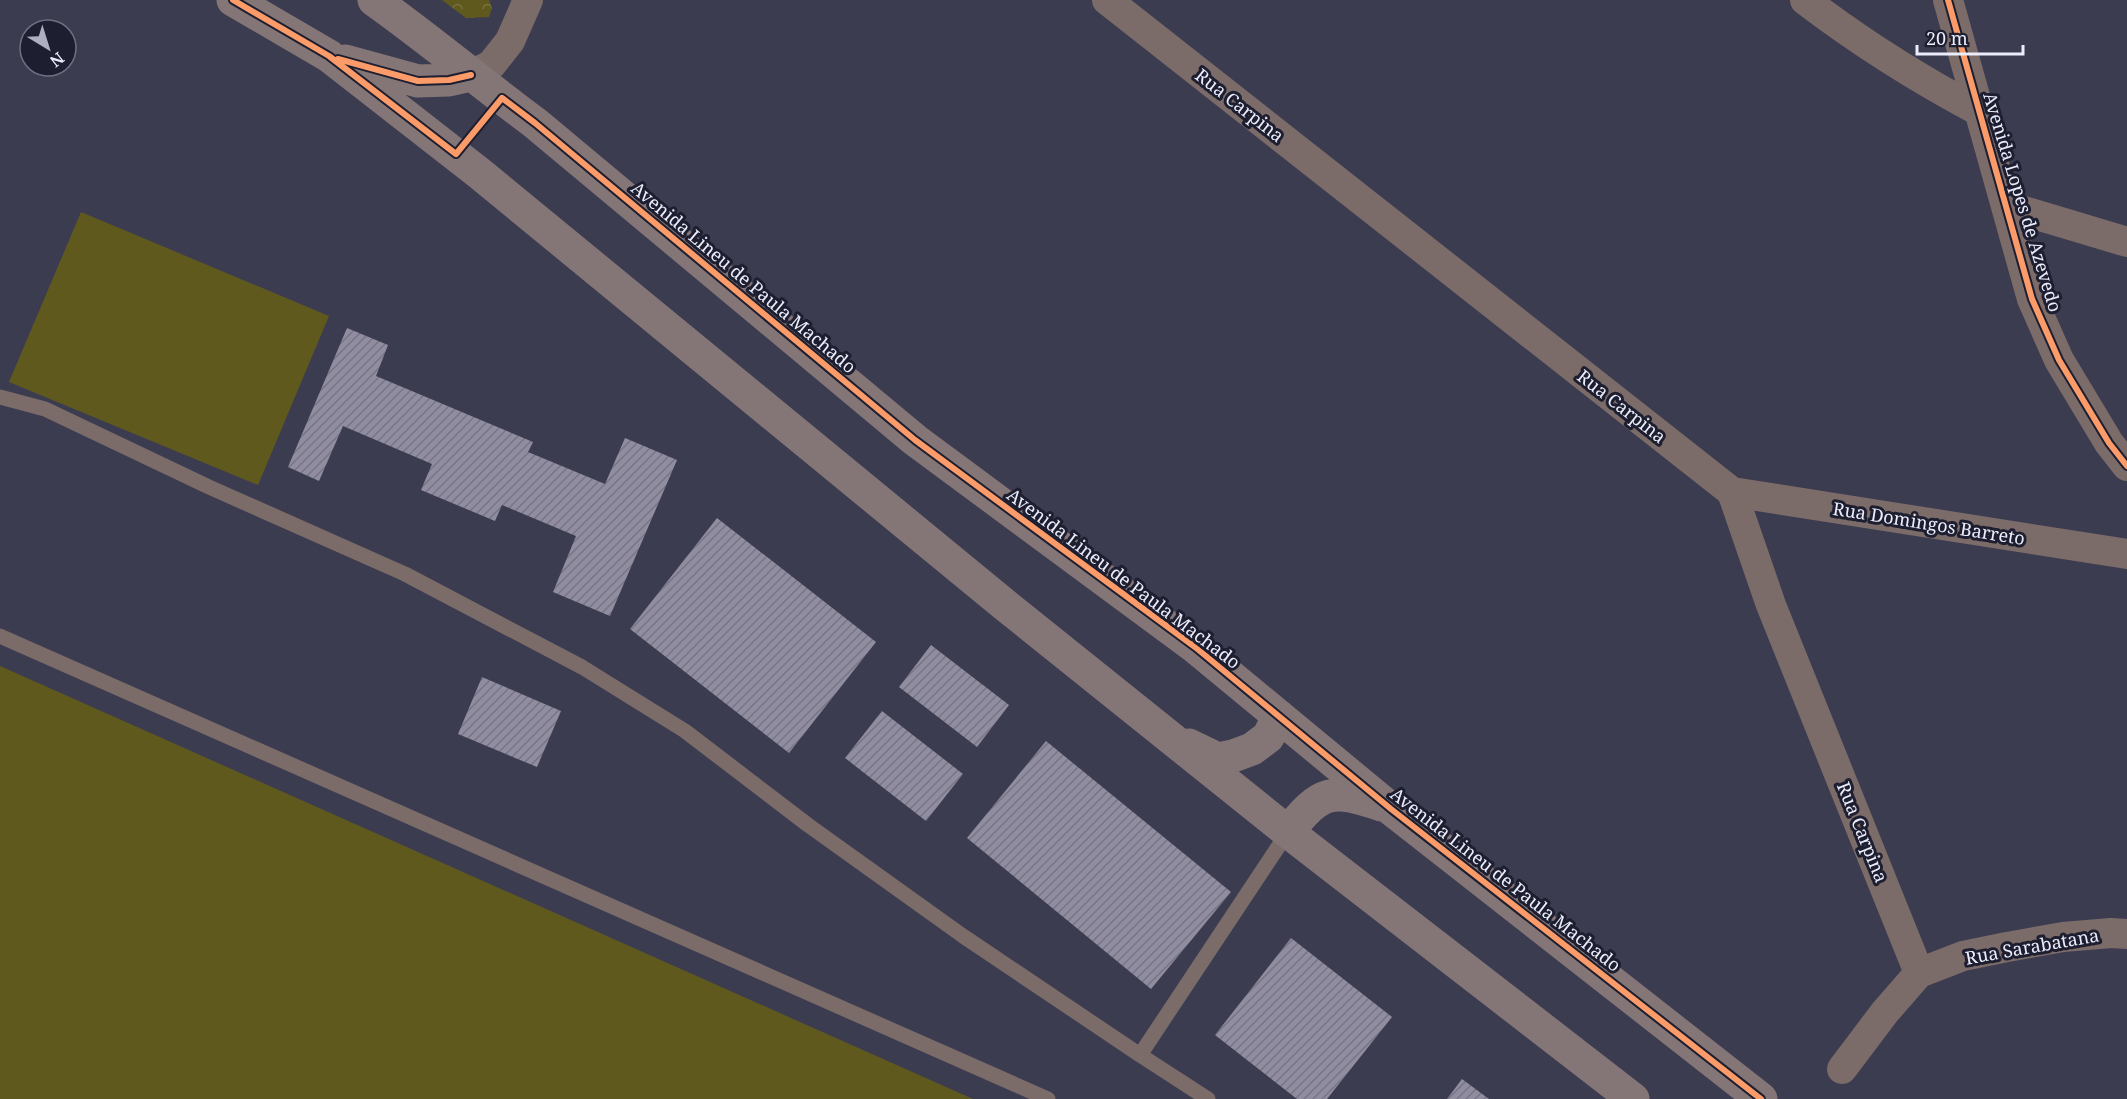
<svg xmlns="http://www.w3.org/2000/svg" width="2127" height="1099" font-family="'Noto Serif',serif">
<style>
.grass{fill:#60591e}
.park{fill:url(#park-crowns)}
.building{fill:url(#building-hatch)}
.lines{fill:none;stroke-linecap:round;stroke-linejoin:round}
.service{stroke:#7c6c69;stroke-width:15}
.minor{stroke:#7c6c69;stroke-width:30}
.trunk{stroke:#847577;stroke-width:33}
.cycleway-casing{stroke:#1d1e2f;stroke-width:10}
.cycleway{stroke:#fa9b69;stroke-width:6}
.labels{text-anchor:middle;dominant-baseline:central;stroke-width:6;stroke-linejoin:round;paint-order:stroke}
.street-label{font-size:18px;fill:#ebedfc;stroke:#1d1e2f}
</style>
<defs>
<pattern id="park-crowns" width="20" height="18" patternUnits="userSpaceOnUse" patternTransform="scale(1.5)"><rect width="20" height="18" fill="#60591e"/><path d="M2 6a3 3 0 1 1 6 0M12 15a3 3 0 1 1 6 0" fill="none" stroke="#777140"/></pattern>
<pattern id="building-hatch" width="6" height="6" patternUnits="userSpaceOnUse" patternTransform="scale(1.5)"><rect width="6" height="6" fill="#918da0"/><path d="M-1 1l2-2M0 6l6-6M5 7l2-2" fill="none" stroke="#777483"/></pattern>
</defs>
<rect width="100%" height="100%" fill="#3c3c51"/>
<path class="grass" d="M81,212l248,104 -71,169 -249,-103z
M0,666l973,433h-973z"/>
<path class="park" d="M442,0h47l3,8 -3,9 -23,1z"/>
<path class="building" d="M347,328l41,17 -12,31 157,66 -5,10 77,32 20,-46 52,22 -67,156 -57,-24 23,-56 -74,-31 -7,16 -74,-31 11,-26 -89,-38 -24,55 -31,-14z
M717,518l159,124 -87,111 -159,-124z
M931,645l78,60 -32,42 -78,-60z
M482,677l79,34 -24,56 -79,-33z
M882,711l81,63 -37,47 -81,-63z
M1046,741l185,151 -80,97 -184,-151z
M1291,938l101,79 -65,82h-30l-82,-64z
M1462,1079l27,20h-42z"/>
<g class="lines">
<path class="service" d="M0,397l45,12 164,78 196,87 177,93 103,64 123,94 155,111 177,119
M0,636l1048,463
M1208,1099l-68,-44 148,-223"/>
<path class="minor" d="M1107,0l625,492 39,113 148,368
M1805,0c55,42 112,78 174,111
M1948,0l84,299 27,61 50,83 18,23
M471,75l20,-10 19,-24 18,-41
M2007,206l120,36
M1732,492l395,62
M1842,1069l43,-57 34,-39 44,-17 44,-9 56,-10 48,-4 16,1"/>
<path class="trunk" d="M233,0l96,56 150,117 526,432 283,227 345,267
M374,0c55,39 107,83 161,123l380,317 280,207 196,162 370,290
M345,61l73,20 31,-1 22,-5
M1189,745l29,14 15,-3 19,-7 16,-12 11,-21
M1288,832c33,-42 43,-44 93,-27"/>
<g class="cycleway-casing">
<path id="cycleway" d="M233,0l96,56 127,98 46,-56 33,25 380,317 280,207 196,162 370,290
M1948,0l84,299 27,61 50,83 18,23
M338,59l80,22 31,-1 22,-5"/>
</g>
<use href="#cycleway" class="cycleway"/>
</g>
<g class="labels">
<g class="street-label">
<text transform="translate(1240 105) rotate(38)">Rua Carpina</text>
<text transform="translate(2023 202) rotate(73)">Avenida Lopes de Azevedo</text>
<text transform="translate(744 277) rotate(40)">Avenida Lineu de Paula Machado</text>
<text transform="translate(1622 406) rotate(38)">Rua Carpina</text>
<text transform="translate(1929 523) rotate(9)">Rua Domingos Barreto</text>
<text transform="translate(1124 578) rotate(37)">Avenida Lineu de Paula Machado</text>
<text transform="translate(1863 832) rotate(68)">Rua Carpina</text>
<text transform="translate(1506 879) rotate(38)">Avenida Lineu de Paula Machado</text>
<text transform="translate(2032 946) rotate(-10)">Rua Sarabatana</text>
</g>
</g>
<g transform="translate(48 48) rotate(142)"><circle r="28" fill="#1d1e2f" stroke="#6f7181" stroke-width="1.5"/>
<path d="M0-4.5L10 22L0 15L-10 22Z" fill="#aeafc0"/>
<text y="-9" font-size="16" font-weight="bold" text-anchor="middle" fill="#ebedfc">N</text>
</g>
<path d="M1917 45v9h106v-9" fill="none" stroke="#ebedfc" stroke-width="3"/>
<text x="1926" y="45" font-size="18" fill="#ebedfc" stroke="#1d1e2f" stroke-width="4.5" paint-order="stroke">20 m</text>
</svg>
